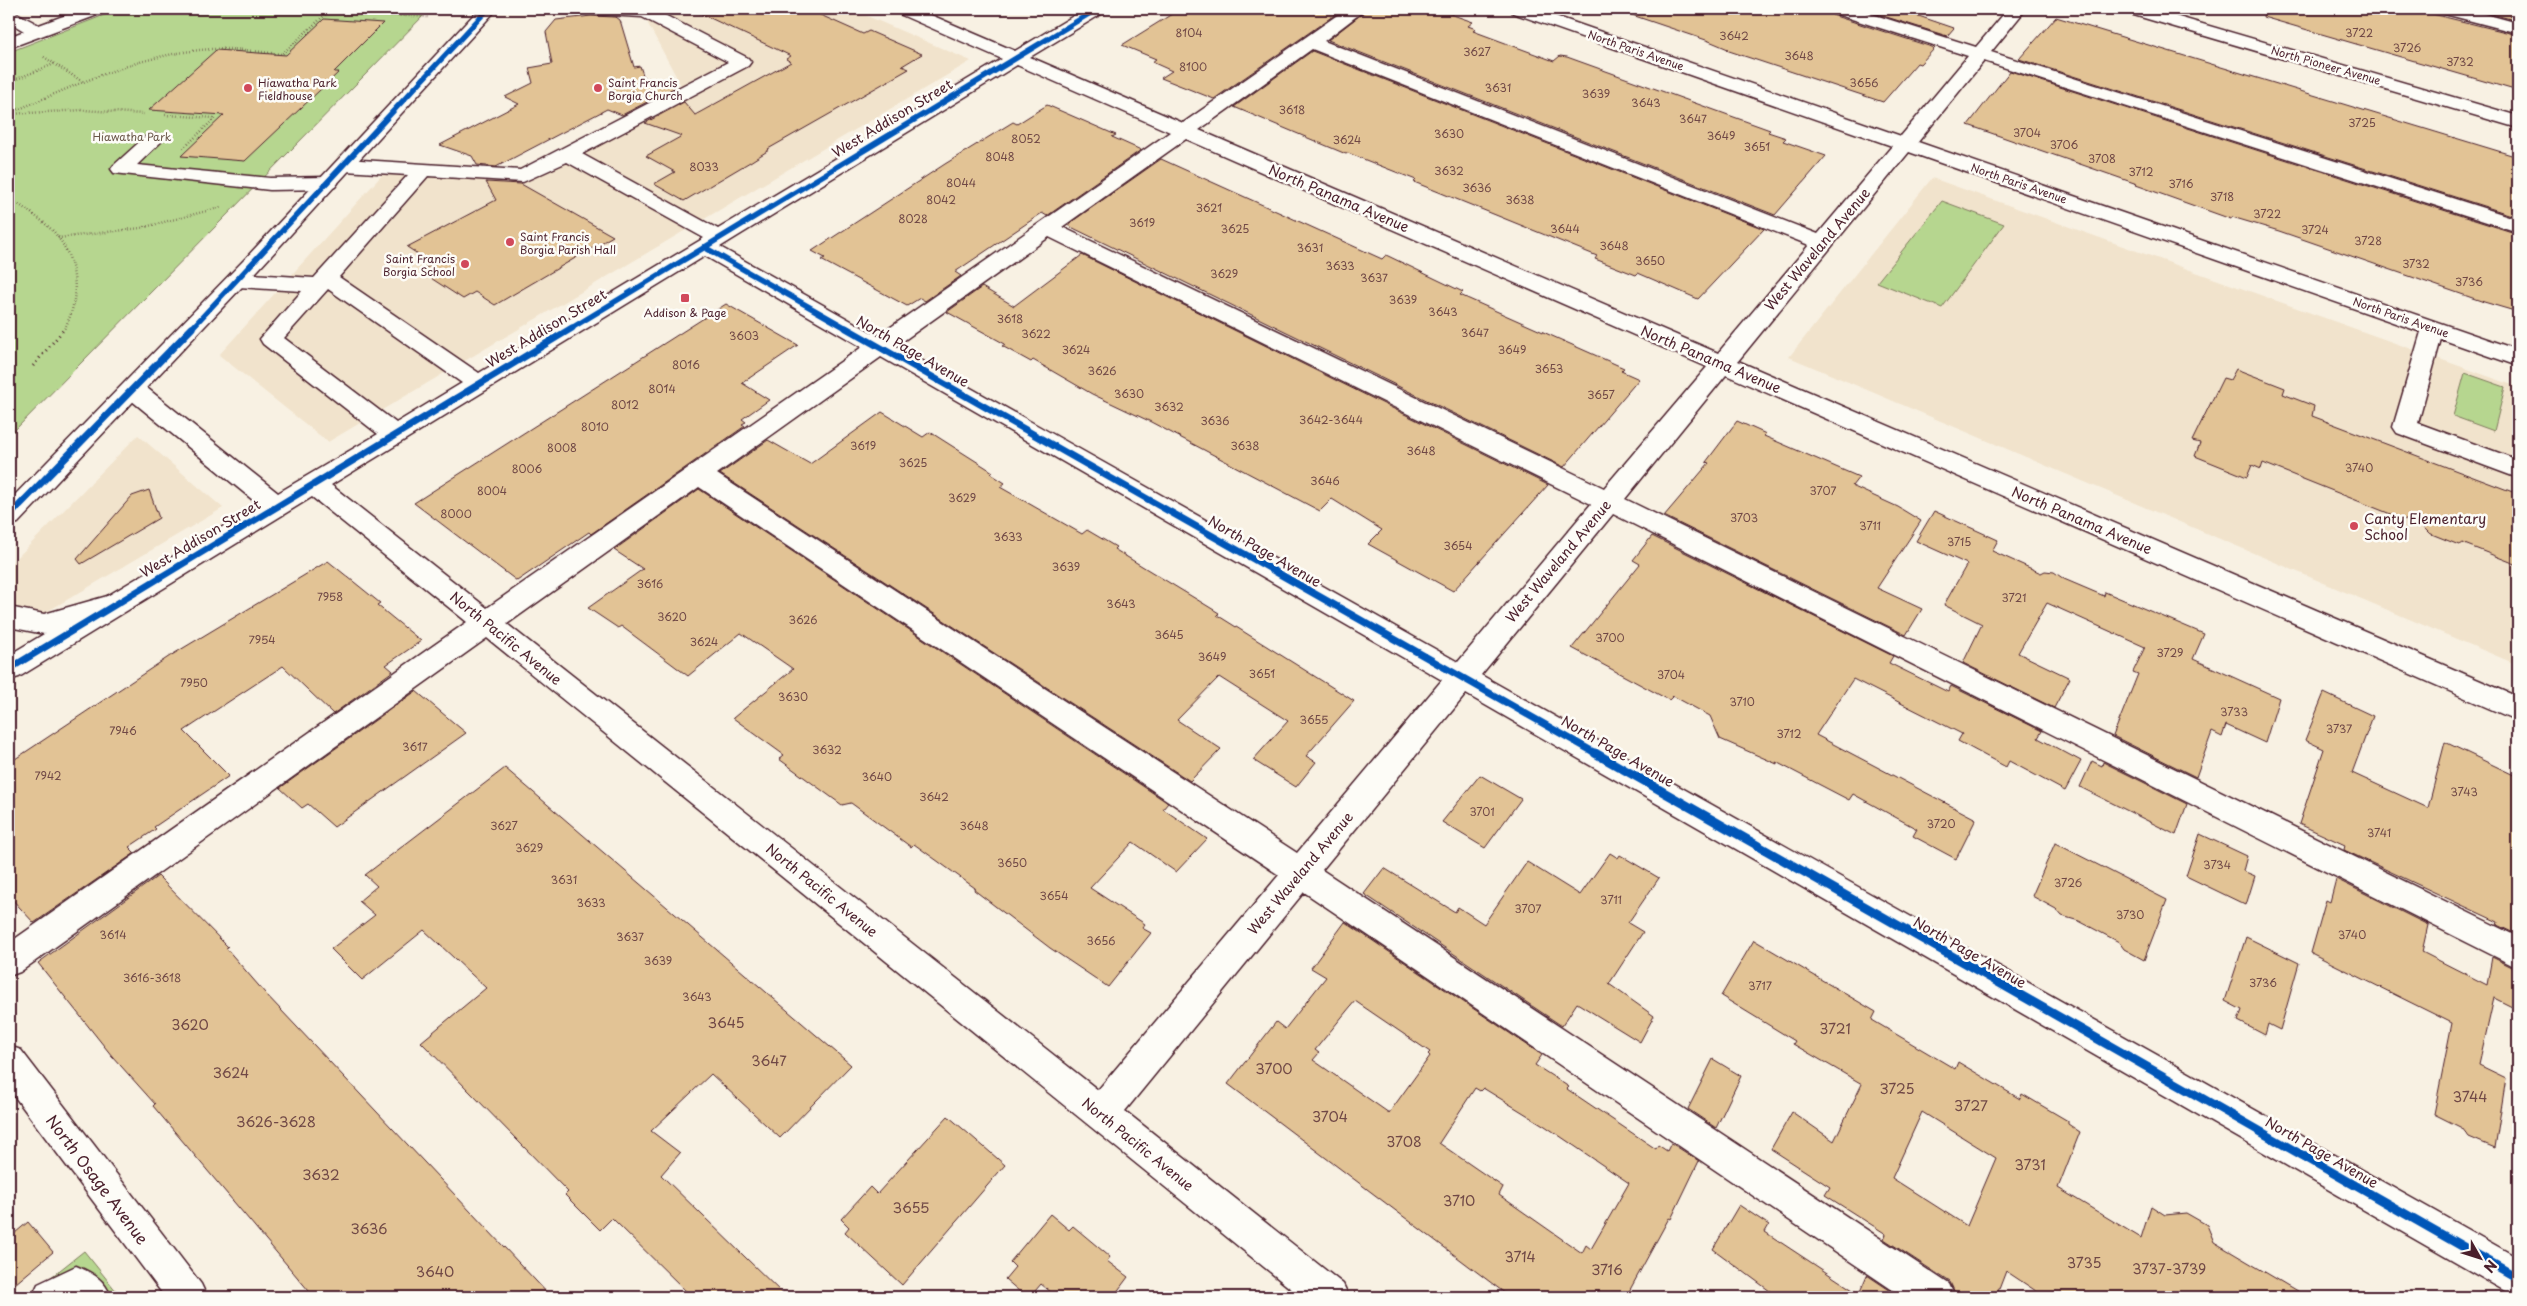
<svg xmlns="http://www.w3.org/2000/svg" width="2527" height="1306" font-family="'Playpen Sans',sans-serif">
<style>
.built{fill:#f1e3cc}
.green{fill:#b6d68f;stroke:#807a5d}
.building{fill:#e2c395;stroke:#4a1f2b;fill-rule:evenodd}
.lines{fill:none;stroke-linecap:round;stroke-linejoin:round}
.minor-casing{stroke:#4a1f2b;stroke-width:3}
.major-casing{stroke:#4a1f2b;stroke-width:3}
.path-far1{stroke:#4a1f2b;stroke-width:2.5;stroke-dasharray:0.5 2.5;stroke-linecap:butt}
.path{stroke:#4a1f2b;stroke-width:3;stroke-dasharray:1 4;stroke-linecap:butt}
.minor{fill:#fdfcf7;fill-rule:evenodd}
.major{fill:#fdfcf7;fill-rule:evenodd}
.cycleway-far2-casing{stroke:#fdfcf7;stroke-width:8}
.cycleway-far1-casing{stroke:#fdfcf7;stroke-width:10}
.cycleway-casing{stroke:#fdfcf7;stroke-width:12}
.cycleway-far2{stroke:#0057b8;stroke-width:5.5}
.cycleway-far1{stroke:#0057b8;stroke-width:7}
.cycleway{stroke:#0057b8;stroke-width:9}
.poi-dot{fill:#d1495b;stroke:#fdfcf7;stroke-width:2}
.labels{text-anchor:middle;dominant-baseline:central;stroke-width:5;stroke-linejoin:round;paint-order:stroke}
.number-label{font-size:11px;fill:#704846}
.far-street-label{font-size:11px;fill:#4a1f2b;stroke:#fdfcf7}
.far-poi-label{font-size:11px;fill:#4a1f2b;stroke:#fdfcf7;text-anchor:start}
.far-park-label{font-size:11px;fill:#6a5649;stroke:#fdfcf7}
.street-label{font-size:14px;fill:#4a1f2b;stroke:#fdfcf7}
.poi-label{font-size:14px;fill:#4a1f2b;stroke:#fdfcf7;text-anchor:start}
.near-number-label{font-size:14px;fill:#704846}
.near-street-label{font-size:16px;fill:#4a1f2b;stroke:#fdfcf7}
</style>
<rect width="100%" height="100%" fill="#f8f1e3"/>
<filter id="ink" filterUnits="userSpaceOnUse"><feTurbulence type="fractalNoise" baseFrequency=".02" numOctaves="2"/><feDisplacementMap in="SourceGraphic" scale="10" xChannelSelector="R" yChannelSelector="G"/><feConvolveMatrix kernelMatrix="1 2 1 2 8 2 1 2 1" color-interpolation-filters="sRGB"/></filter>
<g filter="url(#ink)">
<path class="built" d="M640,9h211l120,52 -643,381 -109,-87 164,-181 35,-5 105,4 160,-84z
M1932,178l586,209v278l-729,-308z
M138,435l85,73 -214,126v-68z"/>
<path class="green" d="M120,9h310l-421,427v-384z
M1942,201l62,23 -62,84 -65,-26z
M2465,373l40,14 -11,44 -41,-15z
M84,1251l37,46h-95z"/>
<path class="building" d="M691,9h116l56,25 6,-3 53,23 -20,12 7,3 -141,80 1,1 -19,12 -66,39 -30,-17 21,-12 -29,-16 36,-20 -37,-13 39,-21 11,13 96,-53 -5,-3 5,-3z
M1180,9h163l-129,90 -53,-21 11,-7 -20,-9 4,-3 -34,-14z
M1368,9h68l37,13 -5,4 8,3 -3,2 81,30 6,-5 7,1 203,73 -2,2 18,6 -3,3 43,15 -51,59 -447,-175z
M1630,9h198l4,6 103,33 -15,16 -3,-1 -34,39 -157,-52 2,-1 -19,-8 -80,-27z
M1861,9h37l56,19 -7,8z
M2264,9h148l106,26v56l-255,-74z
M2477,9h41v12l-41,-11z
M591,16l25,1 4,3 14,47 6,-1 4,12 24,2 6,8 -52,27 -15,-6 -111,58 -19,-2 -5,-9 -32,-11 79,-41 -14,-7 28,-14 -4,-15 23,-4 -6,-32 10,-12z
M2056,17l462,140v60l-499,-158z
M324,19l59,4 -49,49h5l-94,89 -64,-5 43,-41 -75,-5 67,-60 70,5z
M1312,51l452,178 -66,70 -60,-26 -2,2 -41,-16 2,-3 -183,-74 2,-2 -68,-27 -2,1 -112,-47z
M2010,71l508,163v78l-34,-10 -205,-71 -47,-14 -1,2 -95,-34 1,-1 -169,-59z
M1047,105l69,30 -4,2 29,13 -94,66 -5,-3 -87,59 6,4 -36,25 -5,-3 -13,8 -86,-46 4,-2 -13,-7 133,-87 68,-42 4,2z
M1161,159l221,100 4,-4 77,37 -3,3 164,73 -3,3 18,8 -75,88 -497,-242z
M486,182l35,2 92,52 -118,69 -20,-13 -12,7 -43,-28 13,-7 -26,-17 89,-47z
M1082,255l466,230 -95,106 -85,-47 14,-14 -50,-31 -12,12 -171,-90 -57,-27 -59,-34 -2,2 -29,-16 3,-2 -58,-32 35,-25 32,19z
M726,304l72,41 -56,38 27,17 -27,19 4,3 -4,2 3,2 -154,108 -2,-2 -72,49 -103,-78z
M2236,369l49,19 -2,6 31,12 -2,10 206,78v71l-56,-22 -3,2 -30,-12 -6,-6 -160,-64 -2,6 -9,-4 -5,12 -52,-21 5,-13 -8,-2 31,-63 7,2z
M882,412l41,25 7,-5 63,40 -2,2 14,9 -5,4 82,47 5,-4 29,17 -2,2 105,64 -2,2 137,86 -48,55 10,6 -20,25 -43,-27 35,-39 -69,-44 -42,43 44,29 -31,32 -470,-307 48,-34 42,24z
M1737,421l29,13 -2,2 95,41 -7,9 46,21 23,14 -44,67 45,21 -16,26 -242,-119 45,-53 -3,-1z
M699,489l469,314 -5,6 44,30 -31,33 -43,-30 -43,46 55,36 -3,4 9,5 -43,54 -58,-39 -76,-58 1,-2 -61,-44 -3,3 -60,-44 -9,2 -63,-46 5,-4 -51,-37 60,-49 -52,-36 -53,43 -67,-50 -3,2 -30,-20 55,-39 -29,-19z
M149,490l10,28 -78,46 -4,-5 55,-63z
M1934,511l64,29 -6,11 49,22 4,-2 9,1 10,7 40,17 1,-4 99,42 -11,25 86,39 -14,45 -39,-18 -4,12 -10,-5 -16,45 -83,-41 25,-62 -5,-2 12,-25 -98,-44 -29,50 52,25 -16,30 -91,-45 19,-39 -38,-19 23,-41 -51,-23z
M1652,536l241,120 -4,7 59,29 3,-6 91,45 -4,7 43,23 -16,30 -56,-30 -3,6 -48,-26 4,-7 -109,-55 -37,56 160,84 -20,40 -43,-23 4,-7 -64,-35 -4,6 -73,-38 1,2 -57,-25 -10,-23 -37,-20 -4,4 -97,-52 68,-84 -7,-4z
M328,561l52,42 -3,2 44,36 -35,24 7,6 -60,43 -50,-48 -99,65 45,45 -75,51 2,2 -27,18 6,6 -101,70 -25,-27v-133l161,-107z
M416,691l50,42 -132,94 -26,-23 -6,4 -22,-20z
M2324,693l49,23 -21,57 76,35 17,-66 73,35v158l-21,-10 1,-3 -154,-72 1,-5 -46,-21 25,-75 -19,-9z
M2092,761l10,5 1,-4 84,42 -11,31 -96,-48z
M505,768l346,297 -71,73 -69,-64 -60,57 29,22 -19,22 125,122h-94l-80,-79 -12,12 -35,-35 3,-3 -147,-150 65,-54 -62,-58 -62,50 -31,-31 44,-34 -16,-14 18,-15 -12,-11z
M1480,775l41,24 -36,49 -43,-26z
M2200,834l47,22 -4,15 12,5 -9,29 -60,-29z
M2055,843l112,57 -23,60 -20,-11 -5,-7 -40,-21 -17,-5 -6,-7 -24,-13z
M1610,853l8,5 2,-3 39,23 -31,45 15,9 -34,52 45,32 -14,26 -63,-39 -15,23 -198,-132 20,-26 71,44 3,-5 26,17 43,-62 53,33z
M158,876l70,71 -2,1 39,45 286,304h-237l-161,-191 2,-2 -43,-48 -74,-93z
M2336,879l92,46 -6,27 65,33 5,-28 26,13v40l-24,-12 -15,67 27,13 -11,70 -26,-11 -7,-9 -28,-14 18,-91 -141,-70 15,-53 4,2z
M1345,922l197,133 -7,10 34,22 -2,2 89,60 2,-4 9,6 4,-8 28,18 -28,58 -2,-1 -43,79h-116l-282,-213 48,-62 9,7 41,-52 -15,-9zM1355,1001l75,51 -2,2 2,2 -41,57 -76,-53 6,-7 -4,-3zM1475,1088l5,3 3,-3 62,38 84,57 -38,66 -5,-4 -4,8 -83,-58 4,-8 -64,-44z
M2246,937l53,26 -19,67 -12,-6 -3,11 -27,-14 4,-11 -17,-9z
M1754,940l122,72 -4,8 83,49 3,-7 62,37 2,-5 46,27v3l12,8 -22,56 83,50 10,-32 14,9 21,-2 21,12 7,17 93,55h-262l-39,-26 -10,26h-39l-7,-15 -66,-43 2,-5 -61,-39 5,-8 -59,-38 21,-37 42,29 28,-57 -69,-40 2,-3 -74,-45zM1922,1112l74,46 -29,68 -75,-48z
M1713,1059l28,17 -25,52 -28,-19z
M948,1116l57,49 -103,120 -57,-53 4,-5 -8,-8 29,-32 7,7z
M1739,1205l30,20 -4,7 94,62 8,-19 33,22h-122l-65,-48z
M1050,1214l19,16 4,-4 37,31 -3,4 21,16 -15,20h-56l-16,-13 -11,13h-4l-21,-18 10,-12 -5,-5z
M28,1222l25,30 -44,37v-51z"/>
<g class="lines">
<g class="minor-casing">
<path id="minor" d="M9,9l30,16 43,-16h24l-3,4 -94,35v-11l15,-6 -15,-9z
M579,9h74l95,49 3,4 -3,4 -166,88 136,75 284,-170 -105,-46 -3,-4h23l98,42 70,-42h21l-3,4 -73,44 153,66 163,-114h20l-42,32 494,193 74,-88 -379,-133 -3,-4h25l366,127 67,-80 -135,-43 -3,-4h26l120,38 32,-38h18l-35,43 527,167v13l-534,-171 -66,81 600,208v16l-77,-27 -23,84 100,37v18l-121,-45 -4,-6 28,-95 -512,-180 -171,209 780,336v24l-792,-346 -101,124 893,438v31l-905,-454 -132,161 1037,583v39l-13,-6 -1039,-597 -144,176 627,414 6,13h-52l-599,-405 -179,219 218,173 6,13h-48l-814,-659 -467,334 -11,4v-33l458,-321 -155,-125 -293,180 -10,3v-25l250,-150 -133,-109 -4,-6 4,-6 8,-2 8,2 136,109 100,-59 -115,-90 -3,-5 42,-48 -64,-4 -8,-2 -3,-5 3,-5 8,-2 76,5 94,-103 -63,-4 -7,-2 -3,-4 3,-4 7,-2 175,11 208,-108 -86,-45 -54,-3 -6,-1zM1312,49l497,196 -91,108 -519,-223zM1017,65l153,67 -292,204 -158,-89zM1186,139l521,228 -103,121 -542,-261zM567,162l137,76 -225,135 -140,-96 89,-101 95,6zM1049,237l542,267 -133,158 -562,-316zM705,256l157,91 -375,261 -156,-123zM328,289l134,94 -66,40 -112,-85zM881,357l561,323 -145,173 -580,-379zM699,487l580,388 -181,215 -591,-466z
M2124,9h27l367,107v12l-391,-115z
M2438,9h28l52,14v10l-77,-20z
M153,134l7,2 3,4 -26,25 133,13 58,-1 7,2 3,4 -3,4 -7,2 -58,1 -156,-17 -3,-4 3,-4 32,-29z
M9,1046l12,4 180,234 6,13h-42l-156,-208z
M76,1266c17,7 29,14 35,31h-79l6,-13z"/>
</g>
<g class="major-casing">
<path id="major" d="M479,9h18l-238,260 -241,254 -9,2v-24l235,-241z
M118,593l9,3 4,7 -4,7 -83,24 -35,-7v-20l35,7z"/>
</g>
<path class="path-far1" d="M262,9l167,8
M44,57l39,25
M9,82l45,-18
M12,112c65,-27 129,-59 201,-63 23,-1 46,3 69,5l45,-41
M9,114l74,-4 61,4
M165,115l50,3 -32,31
M9,198c15,10 31,20 44,33 24,26 29,68 11,98
M58,238l83,-10 81,-21"/>
<path class="path" d="M33,366l32,-38"/>
<use href="#minor" class="minor"/>
<use href="#major" class="major"/>
<g class="cycleway-far2-casing">
<path id="cycleway-far2" d="M704,247l144,82
M191,329l297,-320
M570,329l527,-320"/>
</g>
<g class="cycleway-far1-casing">
<path id="cycleway-far1" d="M846,328l751,426
M9,516l183,-188
M9,669l563,-341"/>
</g>
<g class="cycleway-casing">
<path id="cycleway" d="M1595,753l923,525"/>
</g>
<use href="#cycleway-far2" class="cycleway-far2"/>
<use href="#cycleway-far1" class="cycleway-far1"/>
<use href="#cycleway" class="cycleway"/>
</g>
</g>
<g class="poi-dot">
<circle cx="248" cy="88" r="5"/>
<circle cx="598" cy="88" r="5"/>
<circle cx="510" cy="242" r="5"/>
<circle cx="465" cy="264" r="5"/>
<rect x="680" y="293" width="10" height="10" rx="2.5"/>
<circle cx="2354" cy="526" r="5"/>
</g>
<g class="labels">
<g class="number-label">
<text x="1189" y="32">8104</text>
<text x="2359" y="32">3722</text>
<text x="1734" y="35">3642</text>
<text x="2407" y="47">3726</text>
<text x="1477" y="51">3627</text>
<text x="1799" y="55">3648</text>
<text x="2460" y="61">3732</text>
<text x="1193" y="66">8100</text>
<text x="1864" y="82">3656</text>
<text x="1498" y="87">3631</text>
<text x="1596" y="93">3639</text>
<text x="1646" y="102">3643</text>
<text x="1292" y="109">3618</text>
<text x="1693" y="118">3647</text>
<text x="2362" y="122">3725</text>
<text x="2027" y="132">3704</text>
<text x="1449" y="133">3630</text>
<text x="1721" y="135">3649</text>
<text x="1026" y="138">8052</text>
<text x="1347" y="139">3624</text>
<text x="2064" y="144">3706</text>
<text x="1757" y="146">3651</text>
<text x="1000" y="156">8048</text>
<text x="2102" y="158">3708</text>
<text x="704" y="166">8033</text>
<text x="1449" y="170">3632</text>
<text x="2141" y="171">3712</text>
<text x="961" y="182">8044</text>
<text x="2181" y="183">3716</text>
<text x="1477" y="187">3636</text>
<text x="2222" y="196">3718</text>
<text x="941" y="199">8042</text>
<text x="1520" y="199">3638</text>
<text x="1209" y="207">3621</text>
<text x="2267" y="213">3722</text>
<text x="913" y="218">8028</text>
<text x="1142" y="222">3619</text>
<text x="1235" y="228">3625</text>
<text x="1565" y="228">3644</text>
<text x="2315" y="229">3724</text>
<text x="2368" y="240">3728</text>
<text x="1614" y="245">3648</text>
<text x="1310" y="247">3631</text>
<text x="1650" y="260">3650</text>
<text x="2416" y="263">3732</text>
<text x="1340" y="265">3633</text>
<text x="1224" y="273">3629</text>
<text x="1374" y="277">3637</text>
<text x="2469" y="281">3736</text>
<text x="1403" y="299">3639</text>
<text x="1443" y="311">3643</text>
<text x="1010" y="318">3618</text>
<text x="1475" y="332">3647</text>
<text x="1036" y="333">3622</text>
<text x="744" y="335">3603</text>
<text x="1076" y="349">3624</text>
<text x="1512" y="349">3649</text>
<text x="686" y="364">8016</text>
<text x="1549" y="368">3653</text>
<text x="1102" y="370">3626</text>
<text x="662" y="388">8014</text>
<text x="1129" y="393">3630</text>
<text x="1601" y="394">3657</text>
<text x="625" y="404">8012</text>
<text x="1169" y="406">3632</text>
<text x="1331" y="419">3642-3644</text>
<text x="1215" y="420">3636</text>
<text x="595" y="426">8010</text>
<text x="863" y="445">3619</text>
<text x="1245" y="445">3638</text>
<text x="562" y="447">8008</text>
<text x="1421" y="450">3648</text>
<text x="913" y="462">3625</text>
<text x="2359" y="467">3740</text>
<text x="527" y="468">8006</text>
<text x="1325" y="480">3646</text>
<text x="492" y="490">8004</text>
<text x="1823" y="490">3707</text>
<text x="962" y="497">3629</text>
<text x="456" y="513">8000</text>
<text x="1744" y="517">3703</text>
<text x="1870" y="525">3711</text>
<text x="1008" y="536">3633</text>
<text x="1959" y="541">3715</text>
<text x="1458" y="545">3654</text>
<text x="1066" y="566">3639</text>
<text x="650" y="583">3616</text>
<text x="330" y="596">7958</text>
<text x="2014" y="597">3721</text>
<text x="1121" y="603">3643</text>
<text x="672" y="616">3620</text>
<text x="803" y="619">3626</text>
<text x="1169" y="634">3645</text>
<text x="1610" y="637">3700</text>
<text x="262" y="639">7954</text>
<text x="704" y="641">3624</text>
<text x="2170" y="652">3729</text>
<text x="1212" y="656">3649</text>
<text x="1262" y="673">3651</text>
<text x="1671" y="674">3704</text>
<text x="194" y="682">7950</text>
<text x="793" y="696">3630</text>
<text x="1742" y="701">3710</text>
<text x="2234" y="711">3733</text>
<text x="1314" y="719">3655</text>
<text x="2339" y="728">3737</text>
<text x="123" y="730">7946</text>
<text x="1789" y="733">3712</text>
<text x="415" y="746">3617</text>
<text x="827" y="749">3632</text>
<text x="48" y="775">7942</text>
<text x="877" y="776">3640</text>
<text x="2464" y="791">3743</text>
<text x="934" y="796">3642</text>
<text x="1482" y="811">3701</text>
<text x="1941" y="823">3720</text>
<text x="504" y="825">3627</text>
<text x="974" y="825">3648</text>
<text x="2379" y="832">3741</text>
<text x="529" y="847">3629</text>
<text x="1012" y="862">3650</text>
<text x="2217" y="864">3734</text>
<text x="564" y="879">3631</text>
<text x="2068" y="882">3726</text>
<text x="1054" y="895">3654</text>
<text x="1611" y="899">3711</text>
<text x="591" y="902">3633</text>
<text x="1528" y="908">3707</text>
<text x="2130" y="914">3730</text>
<text x="113" y="934">3614</text>
<text x="2352" y="934">3740</text>
<text x="630" y="936">3637</text>
<text x="1101" y="940">3656</text>
<text x="658" y="960">3639</text>
<text x="152" y="977">3616-3618</text>
<text x="2263" y="982">3736</text>
<text x="1760" y="985">3717</text>
<text x="697" y="996">3643</text>
</g>
<g class="far-street-label">
<text transform="translate(1636 50) rotate(19)">North Paris Avenue</text>
<text transform="translate(2326 65) rotate(16)">North Pioneer Avenue</text>
<text transform="translate(2019 183) rotate(19)">North Paris Avenue</text>
<text transform="translate(2401 317) rotate(19)">North Paris Avenue</text>
</g>
<g class="far-poi-label">
<text x="258" y="82">Hiawatha Park<tspan x="258" dy="13">Fieldhouse</tspan></text>
<text x="608" y="82">Saint Francis<tspan x="608" dy="13">Borgia Church</tspan></text>
<text x="520" y="236">Saint Francis<tspan x="520" dy="13">Borgia Parish Hall</tspan></text>
<text x="455" y="258" text-anchor="end">Saint Francis<tspan x="455" dy="13">Borgia School</tspan></text>
<text x="685" y="312" text-anchor="middle">Addison &amp; Page</text>
</g>
<g class="far-park-label">
<text x="132" y="136">Hiawatha Park</text>
</g>
<g class="street-label">
<text transform="translate(892 118) rotate(-31)">West Addison Street</text>
<text transform="translate(1339 198) rotate(23)">North Panama Avenue</text>
<text transform="translate(1817 249) rotate(-50)">West Waveland Avenue</text>
<text transform="translate(546 328) rotate(-31)">West Addison Street</text>
<text transform="translate(913 351) rotate(30)">North Page Avenue</text>
<text transform="translate(1711 359) rotate(23)">North Panama Avenue</text>
<text transform="translate(2082 520) rotate(23)">North Panama Avenue</text>
<text transform="translate(200 538) rotate(-31)">West Addison Street</text>
<text transform="translate(1265 551) rotate(30)">North Page Avenue</text>
<text transform="translate(1558 561) rotate(-50)">West Waveland Avenue</text>
<text transform="translate(506 638) rotate(39)">North Pacific Avenue</text>
<text transform="translate(1618 751) rotate(30)">North Page Avenue</text>
<text transform="translate(1300 873) rotate(-50)">West Waveland Avenue</text>
<text transform="translate(822 890) rotate(39)">North Pacific Avenue</text>
<text transform="translate(1970 952) rotate(30)">North Page Avenue</text>
<text transform="translate(1138 1144) rotate(39)">North Pacific Avenue</text>
<text transform="translate(2322 1152) rotate(30)">North Page Avenue</text>
</g>
<g class="poi-label">
<text x="2364" y="518">Canty Elementary<tspan x="2364" dy="16">School</tspan></text>
</g>
<g class="near-number-label">
<text x="726" y="1022">3645</text>
<text x="190" y="1024">3620</text>
<text x="1835" y="1028">3721</text>
<text x="769" y="1060">3647</text>
<text x="1274" y="1068">3700</text>
<text x="231" y="1072">3624</text>
<text x="1897" y="1088">3725</text>
<text x="2470" y="1096">3744</text>
<text x="1971" y="1105">3727</text>
<text x="1330" y="1116">3704</text>
<text x="276" y="1121">3626-3628</text>
<text x="1404" y="1141">3708</text>
<text x="2030" y="1164">3731</text>
<text x="321" y="1174">3632</text>
<text x="1459" y="1200">3710</text>
<text x="911" y="1207">3655</text>
<text x="369" y="1228">3636</text>
<text x="1520" y="1256">3714</text>
<text x="2084" y="1262">3735</text>
<text x="2169" y="1268">3737-3739</text>
<text x="1607" y="1269">3716</text>
<text x="435" y="1271">3640</text>
</g>
<g class="near-street-label">
<text transform="translate(98 1179) rotate(53)">North Osage Avenue</text>
</g>
</g>
<rect width="2527" height="1306" fill="none" stroke="#fdfcf7" stroke-width="30"/>
<rect x="15" y="15" width="2497" height="1276" fill="none" stroke="#4a1f2b" stroke-width="2" filter="url(#ink)"/>
<g transform="translate(2480 1258) rotate(129)" stroke="#fdfcf7" stroke-width="4" paint-order="stroke">
<path d="M0-4L9 19L0 12L-9 19Z" fill="#4a1f2b"/>
<text y="-8" font-size="14" font-weight="bold" text-anchor="middle" fill="#4a1f2b">N</text>
</g>
</svg>
